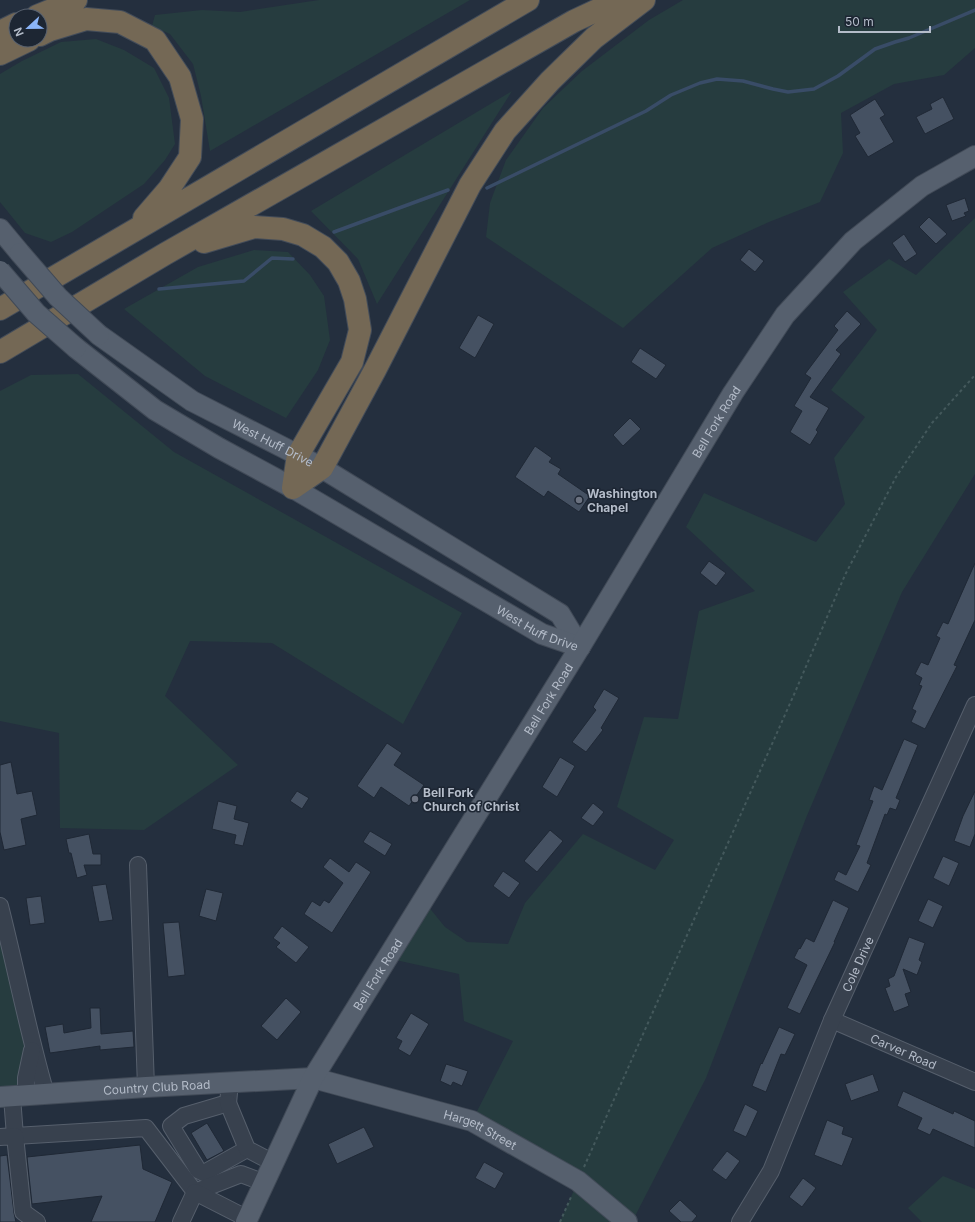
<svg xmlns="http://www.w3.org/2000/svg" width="975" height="1222" font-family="Inter,sans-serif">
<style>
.green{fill:#263c3f}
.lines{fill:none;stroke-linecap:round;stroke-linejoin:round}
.stream{stroke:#394c67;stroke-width:3.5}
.building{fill:#455162;stroke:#1f2835}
.minor-casing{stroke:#565f6c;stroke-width:18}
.major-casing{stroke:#414a57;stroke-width:22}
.highway-casing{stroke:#434c59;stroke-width:24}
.path{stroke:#44595c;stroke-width:2;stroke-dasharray:3 3;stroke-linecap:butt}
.minor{stroke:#38414e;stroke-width:16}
.major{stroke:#56606e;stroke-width:20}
.highway{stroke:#746855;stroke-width:22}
.major-bridge-casing{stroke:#414a57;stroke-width:22;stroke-linecap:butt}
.major-bridge{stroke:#56606e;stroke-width:20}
.worship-dot{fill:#6b7280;stroke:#1d2633;stroke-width:1.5}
.labels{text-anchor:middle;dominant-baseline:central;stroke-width:3;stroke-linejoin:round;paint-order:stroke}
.street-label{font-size:12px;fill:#b4bcc9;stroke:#1d2633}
.poi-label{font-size:12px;font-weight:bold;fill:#b4bcc9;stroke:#1d2633;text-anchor:start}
</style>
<rect width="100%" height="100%" fill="#242f3e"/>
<path class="green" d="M319,0h151l-260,151 -9,-55 -8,-32 -23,-30 -18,-8 3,-11 47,-5 38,2z
M683,0h292v48l-31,27 -50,9 -53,29 2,40 -23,49 -51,20 -57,26 -89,80 -137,-91 4,-34 16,-43 37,-52 39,-37 67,-51z
M96,39l28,11 30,18 15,30 6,46 -10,16 -21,24 -72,48 -21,10 -26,-9 -25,-31v-128l22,-13 39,-19z
M512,91l-135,213 -19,-45 -47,-48z
M975,218v256l-73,118 -96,226 -100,260 -74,144h-72l18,-41 -106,-60 41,-80 -49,-20 -5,-47 -68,-15 32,-59 22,27 22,15 41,2 17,-41 58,-69 72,36 19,-30 -57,-33 27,-90 34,2 21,-108 56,-20 -69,-64 18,-34 112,49 29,-38 -11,-46 31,-41 -34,-27 46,-60 -34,-38 46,-33 27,16z
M254,250l34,2 22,23 14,21 6,44 -12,30 -32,48 -81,-42 -81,-67 74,-42z
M78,374l96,78 288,161 -59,111 -131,-81 -82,-2 -25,55 73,69 -94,65 -84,-2 -1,-95 -59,-12v-330l31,-16z
M0,906l32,140 -6,50 -26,1z
M943,1176l32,13v33h-53l-14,-14z"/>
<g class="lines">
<path class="stream" d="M487,188l159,-77 25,-16 29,-12 17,-4 26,2 30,8 15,3 26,-3 24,-13 37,-27 20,-7 14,-4 66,-28
M334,232l114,-42
M159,289l85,-8 28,-23 21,1"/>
</g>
<path class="building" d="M943,97l11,22 -29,15 -9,-17 16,-8 -2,-5z
M875,99l10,16 -5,3 14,24 -26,15 -13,-21 5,-3 -10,-18z
M965,198l4,13 -5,2 2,3 -14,5 -6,-16z
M929,217l18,17 -11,10 -17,-17z
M904,234l13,20 -12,8 -13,-19z
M749,249l15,12 -9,11 -15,-12z
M847,311l14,13 -25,26 5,4 -31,43 19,11 -13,22 2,2 -8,13 -20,-13 12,-21 -8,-5 17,-28 -6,-4 33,-44 -4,-4z
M478,315l16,9 -19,34 -16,-10z
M640,348l26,17 -10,14 -25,-17z
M630,418l11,11 -18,17 -10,-11z
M535,446l17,12 -3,4 12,7 -3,5 32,22 -11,16 -31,-21 -4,6 -29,-20z
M709,561l17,12 -10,13 -16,-13z
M975,563v57l-21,45 3,1 -32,63 -14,-7 5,-11 -4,-2 10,-23 -3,-1 3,-7 -7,-4 6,-12 7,3 12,-27 -4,-2 7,-14 5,2z
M604,689l15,9 -18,30 2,2 -17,22 -14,-10 24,-32 -3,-3z
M904,739l14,6 -22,53 4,2 -4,10 -6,-2 -3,7 -2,-1 -18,49 4,2 -13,27 -24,-12 4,-9 8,4 14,-29 -4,-1 17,-44 -4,-1 5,-14 8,4z
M387,743l15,10 -8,12 30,20 -15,21 -28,-19 -7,11 -17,-12z
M560,757l15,9 -18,31 -15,-10z
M11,762l6,32 15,-3 5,24 -16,4 5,26 -22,5 -4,-18v-67z
M297,791l12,7 -7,11 -12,-8z
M975,791v43l-5,13 -16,-6 9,-25z
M218,801l19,5 -3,13 15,4 -6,23 -9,-2 2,-9 -24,-6z
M593,803l11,9 -11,14 -12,-8z
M550,830l13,11 -26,31 -13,-11z
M370,831l22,13 -7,12 -22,-14z
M89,834l4,20h8v11h-17l3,10 -10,3 -6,-25h-2l-3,-14z
M943,856l16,7 -10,23 -16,-8z
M330,858l19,14 7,-10 15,10 -39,61 -28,-19 8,-13 8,5 4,-6 5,3 14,-20 -20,-16z
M503,871l17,12 -11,15 -16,-12z
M106,884l7,36 -14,2 -7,-36z
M206,889l17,4 -7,28 -17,-5z
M41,896l4,27 -15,2 -4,-27z
M928,899l15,7 -10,22 -15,-7z
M833,900l16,8 -15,34h1l-35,72 -13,-6 20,-43 -13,-7 5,-10 1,1 6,-11 8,4z
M179,922l6,53 -17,2 -5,-54z
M282,926l27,21 -13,16 -20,-16 4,-4 -7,-5z
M909,937l16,6 -6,17 3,2 -5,13 -14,-6 8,23 -6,2 4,12 -15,6 -9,-24 5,-2 -2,-7 6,-3z
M286,998l15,14 -24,28 -16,-14z
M90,1008h10l1,26 32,-3 1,16 -34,3v-4l-50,7 -5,-26 18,-3 1,9 27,-5z
M411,1013l18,11 -19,32 -12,-7 4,-8 -6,-3z
M779,1027l16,7 -10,21 -4,-1 -15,38 -14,-6 9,-23 1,1z
M446,1064l22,7 -6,15 -9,-4 -2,4 -11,-5z
M873,1074l6,17 -28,10 -6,-17z
M903,1091l50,23 1,-3 21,10v27l-42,-19 -3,6 -13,-6 5,-11 -25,-12z
M745,1104l13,7 -12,26 -13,-6z
M827,1120l17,7 -2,7 11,4 -11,28 -28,-11z
M207,1123l17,28 -17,9 -16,-27z
M364,1127l10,20 -37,17 -9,-20z
M140,1145l3,24 29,13 -17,40h-64l11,-26 -70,8 -5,-47z
M727,1151l13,10 -14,19 -14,-10z
M7,1155l7,58 2,9h-16v-66z
M484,1162l20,11 -9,16 -20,-11z
M803,1178l13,10 -14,19 -13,-10z
M680,1200l17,16 -5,6h-11l-12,-11z"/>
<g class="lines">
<g class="minor-casing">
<g id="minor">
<path d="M138,865l8,222"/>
<path d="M0,906c16,63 28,126 46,188"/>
<path id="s1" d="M832,1020l143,62"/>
<path d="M230,1083l-2,20 -44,13 -13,10 27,44 6,3 43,-24"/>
<path d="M26,1096v-18l6,-28"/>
<path d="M12,1097l3,39 131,-8 49,64 46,-18 24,9"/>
<path d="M228,1103l19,46 27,14"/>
<path d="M0,1137l15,-1 8,76 14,10"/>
<path d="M181,1222l14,-30 53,27"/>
<path id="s2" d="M740,1222l31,-51 61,-151 143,-315"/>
</g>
</g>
<g class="major-casing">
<g id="major">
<path d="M0,229l20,24"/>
<path id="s3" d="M99,335l93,66 106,54 24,13 238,146 20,33"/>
<path id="s4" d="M76,348l79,62 64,38 74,40 249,146 38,13"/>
<path id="s5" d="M0,1097l146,-10 167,-9 159,43 106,60 49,41"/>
<path id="s6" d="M246,1222l67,-144 267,-431 153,-254 52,-78 68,-74 69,-55 53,-30"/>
</g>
</g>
<g class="highway-casing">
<path id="highway" d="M37,16l39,-16
M0,32l16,-8
M40,35l10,-5 36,-11 34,3 35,18 25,37 12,42 -2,38 -21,32 -25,29
M0,54l29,-14
M204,242l50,-15 29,2 20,6 20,12 15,15 11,19 6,18 5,31 -8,32 -54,93 -5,33
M0,309l528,-309
M0,352l165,-98 409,-233 45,-21
M293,488l29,-20 53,-98 95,-185 35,-54 45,-50 44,-43 50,-38"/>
</g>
<path class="path" d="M584,1167l212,-477 49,-115 51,-98 36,-54 43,-48
M560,1222l11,-25"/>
<use href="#minor" class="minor"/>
<use href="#major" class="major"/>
<use href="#highway" class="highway"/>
<g class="major-bridge-casing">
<path id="major-bridge" d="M20,253l38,44 41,38
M0,271l36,42 40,35"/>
</g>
<use href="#major-bridge" class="major-bridge"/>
</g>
<g class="worship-dot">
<circle cx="579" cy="500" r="4"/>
<circle cx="415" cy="799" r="4"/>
</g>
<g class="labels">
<g class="street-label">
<text stroke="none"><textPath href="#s6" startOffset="929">Bell Fork Road</textPath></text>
<text stroke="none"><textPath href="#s3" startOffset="205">West Huff Drive</textPath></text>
<text stroke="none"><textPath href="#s4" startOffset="541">West Huff Drive</textPath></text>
<text stroke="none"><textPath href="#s6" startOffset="605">Bell Fork Road</textPath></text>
<text stroke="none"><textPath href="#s2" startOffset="284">Cole Drive</textPath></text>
<text stroke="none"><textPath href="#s6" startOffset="281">Bell Fork Road</textPath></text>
<text stroke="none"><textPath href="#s1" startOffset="78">Carver Road</textPath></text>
<text stroke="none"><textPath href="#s5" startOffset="157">Country Club Road</textPath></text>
<text stroke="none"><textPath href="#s5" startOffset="489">Hargett Street</textPath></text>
</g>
<g class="poi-label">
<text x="587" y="493">Washington<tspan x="587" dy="14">Chapel</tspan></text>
<text x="423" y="792">Bell Fork<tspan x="423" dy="14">Church of Christ</tspan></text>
</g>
</g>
<g transform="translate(28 28) rotate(248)"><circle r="19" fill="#1d2633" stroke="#59626f"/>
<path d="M0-3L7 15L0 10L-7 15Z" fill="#8ab4f8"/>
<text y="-6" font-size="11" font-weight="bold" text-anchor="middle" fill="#b4bcc9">N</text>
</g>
<path d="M839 26v6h91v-6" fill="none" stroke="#b4bcc9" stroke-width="2"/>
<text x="845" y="26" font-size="12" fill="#b4bcc9" stroke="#1d2633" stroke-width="3" paint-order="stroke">50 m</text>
</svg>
